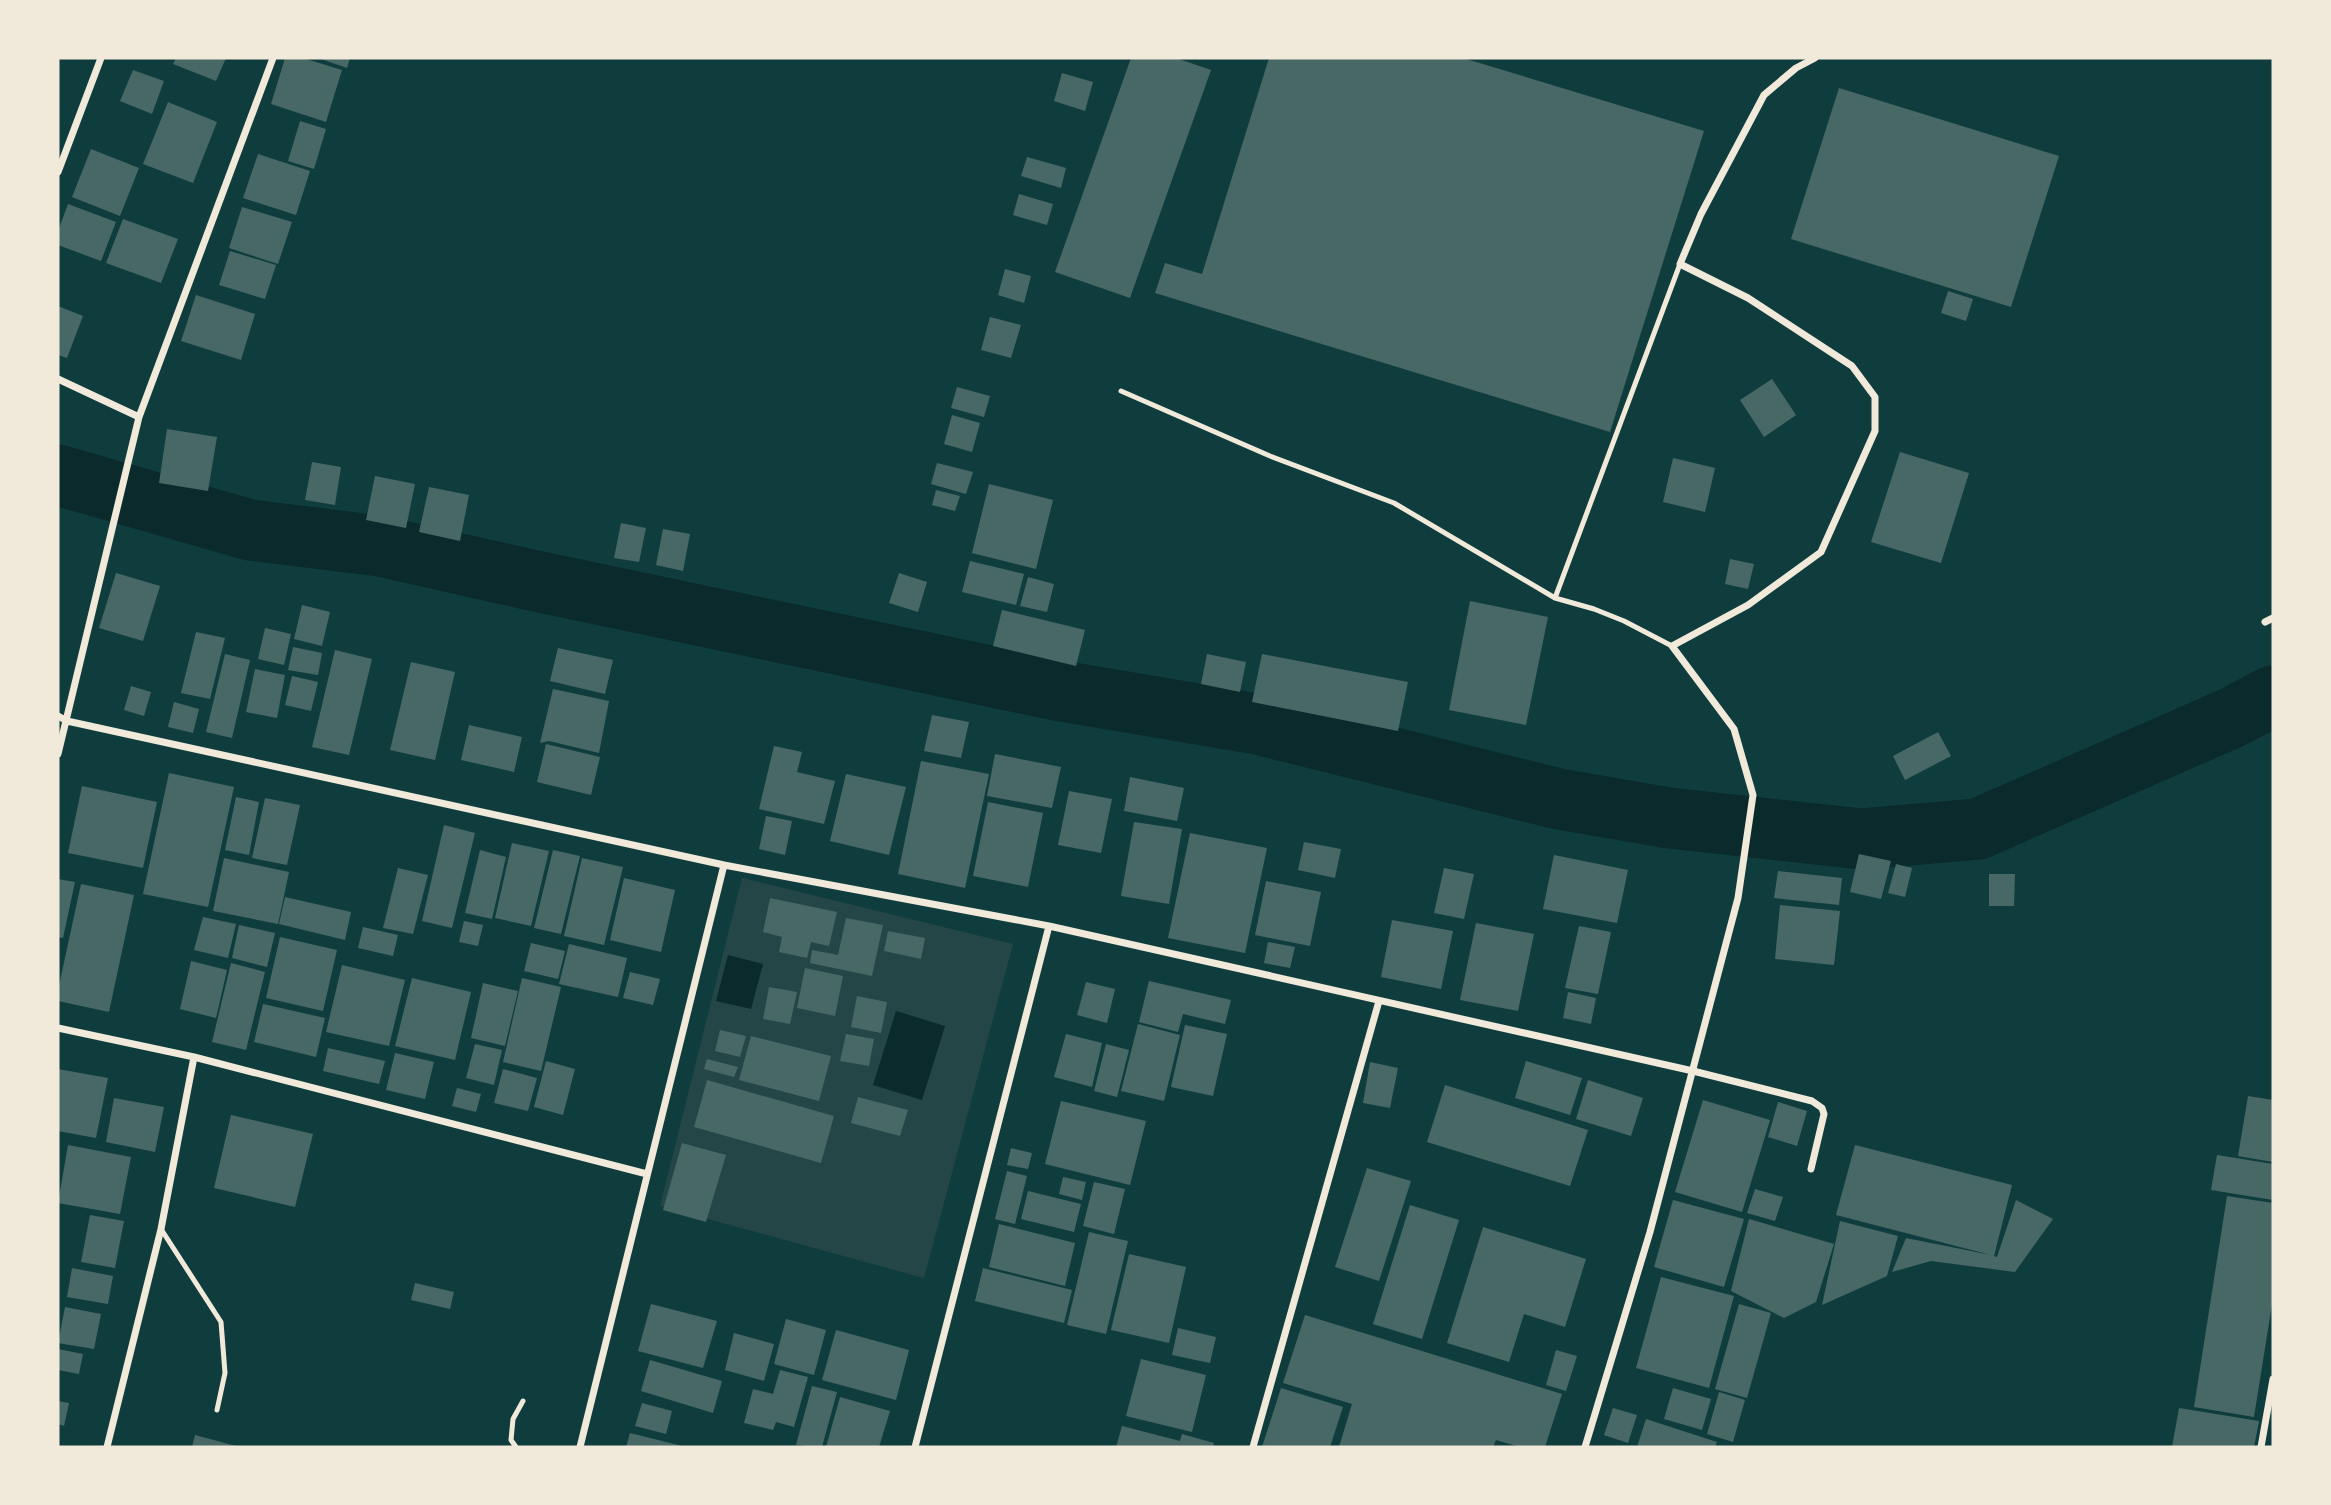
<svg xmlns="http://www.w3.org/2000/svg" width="2331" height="1505" font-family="'Noto Sans',sans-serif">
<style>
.green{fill:#244646}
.water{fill:#0a2a2b}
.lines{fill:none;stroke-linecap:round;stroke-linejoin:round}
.river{stroke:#0a2a2b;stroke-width:61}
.building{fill:#486865}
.service{stroke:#f1e9da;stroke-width:5}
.minor{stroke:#f1e9da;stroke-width:7}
</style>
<rect width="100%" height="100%" fill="#0f3d3e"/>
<path class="green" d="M742,878l271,66 -89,334 -264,-72z"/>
<path class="water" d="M728,955l35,9 -12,45 -35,-8z
M896,1011l49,15 -23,74 -49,-15z"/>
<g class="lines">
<path class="river" d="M58,475l192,55 130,16 151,34 530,111 196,33 302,75 110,19 193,21 116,-10 253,-111 42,-22"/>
</g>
<path class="building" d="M176,58h50l-10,23 -43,-17z
M285,58h18l39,12 -16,52 -55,-18z
M318,58h32l-3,10z
M1131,58h45l35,12 -81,228 -75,-26z
M1269,58h194l241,73 -94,301 -455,-139 10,-30 37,11z
M133,70l31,11 -12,33 -32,-13z
M1062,73l31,9 -8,29 -31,-10z
M1839,88l220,68 -48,151 -220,-68z
M168,102l49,20 -24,61 -50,-19z
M300,121l26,8 -12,40 -26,-8z
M91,149l48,19 -19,48 -48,-19z
M258,154l52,17 -14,44 -53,-17z
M1027,157l39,11 -5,20 -40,-12z
M1019,194l34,10 -6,21 -34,-10z
M68,204l48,18 -15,39 -43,-16v-14z
M242,207l50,15 -14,42 -49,-16z
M123,219l55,20 -17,44 -55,-20z
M230,251l46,14 -11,34 -46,-14z
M1005,269l26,7 -7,27 -26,-8z
M1948,291l25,8 -7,22 -25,-8z
M196,295l59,19 -14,46 -60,-19z
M58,306l25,10 -16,42 -9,-3z
M990,317l31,8 -10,33 -30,-8z
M1772,379l24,36 -32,22 -24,-37z
M957,387l33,9 -6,21 -33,-9z
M952,415l28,8 -8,29 -28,-8z
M167,429l50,8 -9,54 -49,-8z
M1900,452l69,21 -28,90 -70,-21z
M1673,458l42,10 -10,44 -42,-10z
M312,462l29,5 -6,38 -30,-5z
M937,463l36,9 -7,22 -35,-10z
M375,476l40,8 -9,44 -40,-8z
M989,484l64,16 -17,69 -64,-16z
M429,487l40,8 -9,46 -41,-9z
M936,490l24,6 -5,15 -23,-6z
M621,523l25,5 -7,34 -25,-4z
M663,529l27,5 -7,37 -27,-6z
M1730,559l24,5 -6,25 -23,-5z
M970,561l54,13 -8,31 -54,-13z
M116,573l44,13 -17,55 -44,-13z
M899,573l28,9 -9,30 -29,-9z
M1028,577l26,7 -7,28 -27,-6z
M1470,601l78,16 -22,108 -77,-15z
M302,605l28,7 -8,34 -28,-7z
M1002,610l83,20 -9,36 -83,-20z
M265,628l26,6 -7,31 -26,-6z
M196,632l29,6 -15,61 -29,-6z
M293,647l29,6 -4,22 -30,-5z
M558,648l55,12 -8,34 -55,-13z
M335,650l37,9 -23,96 -37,-8z
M225,654l25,6 -18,78 -26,-6z
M1207,654l39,8 -6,30 -39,-8z
M1262,654l146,28 -10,49 -146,-29z
M411,662l44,10 -20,88 -45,-10z
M255,669l30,6 -8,43 -31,-6z
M292,676l26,6 -7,29 -26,-6z
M131,686l20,6 -7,24 -20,-6z
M553,689l56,12 -10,52 -50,-12 -9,2z
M174,702l25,7 -6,24 -25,-6z
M932,715l37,7 -8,36 -37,-7z
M469,725l53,12 -8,35 -53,-12z
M1938,732l13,24 -46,24 -12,-24z
M546,744l54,13 -9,38 -54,-13z
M774,746l28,6 -5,20 38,9 -11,43 -65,-15z
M995,754l66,13 -9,41 -65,-12z
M921,761l68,13 -24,114 -67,-14z
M169,773l65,14 -26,120 -65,-13z
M846,774l60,13 -17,68 -59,-14z
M1130,777l54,11 -7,33 -53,-10z
M82,786l75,16 -14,66 -75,-15z
M1069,791l43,8 -11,54 -43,-8z
M236,797l23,5 -10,53 -24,-5z
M265,798l35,7 -13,60 -35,-7z
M988,802l55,11 -15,74 -55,-11z
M766,816l26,5 -7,34 -26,-6z
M1134,822l48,7 -13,75 -48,-8z
M444,825l31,8 -23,95 -30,-7z
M1190,833l77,15 -22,105 -77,-15z
M1304,842l37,7 -6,29 -37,-8z
M512,843l37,8 -18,75 -36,-8z
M480,850l26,7 -14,62 -27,-6z
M553,850l27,6 -19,78 -27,-6z
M1859,854l32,7 -10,38 -31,-7z
M1554,855l74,15 -11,53 -74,-14z
M224,858l65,14 -11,52 -65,-13z
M582,858l41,9 -19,78 -40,-9z
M1896,864l16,4 -7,29 -17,-4z
M398,868l30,7 -15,59 -30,-6z
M1444,868l30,6 -10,45 -30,-6z
M1778,871l64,7 -3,27 -65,-7z
M1989,874h26l-1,32h-25z
M624,878l51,12 -14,62 -51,-12z
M58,879l17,3 -12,56 -5,-1z
M1266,881l55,11 -11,54 -55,-11z
M81,884l53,11 -25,117 -51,-11v-11z
M285,897l66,15 -6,28 -66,-16z
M770,898l67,14 -8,34 -18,-4 -4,16 -28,-6 3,-15 -19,-5z
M1780,905l60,6 -6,54 -59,-6z
M203,917l33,7 -8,34 -34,-8z
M846,918l37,7 -11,51 -62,-13 2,-13 26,5z
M1392,920l61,11 -12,58 -60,-12z
M464,921l19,4 -5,21 -19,-4z
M1476,923l58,11 -16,77 -58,-11z
M239,925l36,8 -8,34 -35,-9z
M1579,926l32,6 -13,62 -33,-6z
M363,927l35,8 -5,21 -35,-8z
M888,931l37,7 -4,21 -37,-8z
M280,937l57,13 -14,61 -57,-13z
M1268,942l27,5 -5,21 -26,-5z
M531,943l34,8 -7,28 -34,-8z
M569,944l58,14 -9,39 -59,-13z
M191,961l36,9 -11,48 -36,-9z
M231,963l34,9 -19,78 -34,-8z
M342,965l63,15 -16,66 -63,-14z
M805,968l38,8 -8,40 -38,-8z
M630,972l30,7 -7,26 -30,-7z
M412,978l59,14 -16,68 -60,-14z
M522,978l39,9 -20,84 -38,-9z
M1149,981l82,19 -6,24 -42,-10 -5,18 -39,-10z
M1086,982l29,7 -8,34 -30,-8z
M483,983l35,8 -13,55 -34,-8z
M769,987l28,5 -7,32 -27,-5z
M1568,992l28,6 -5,26 -28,-6z
M857,996l30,6 -6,31 -30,-6z
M263,1004l62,14 -9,39 -62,-15z
M1138,1024l42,11 -16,66 -43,-10z
M1185,1025l42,9 -14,62 -42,-9z
M720,1030l26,6 -6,21 -25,-6z
M846,1034l28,5 -5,27 -29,-5z
M1066,1034l36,9 -10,44 -38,-10z
M751,1036l80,20 -12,45 -80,-21z
M475,1044l27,6 -8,35 -28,-7z
M1106,1044l23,6 -12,47 -23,-6z
M328,1048l57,13 -6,23 -56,-13z
M395,1053l39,9 -9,37 -39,-9z
M707,1059l31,8 -4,10 -30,-8z
M546,1061l29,8 -12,46 -29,-8z
M1526,1061l56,17 -12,37 -55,-17z
M1370,1062l28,6 -8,40 -27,-5z
M58,1069l50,9 -12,60 -38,-7z
M503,1069l34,9 -9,33 -34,-8z
M707,1080l127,36 -13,47 -127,-36z
M1588,1080l55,18 -12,38 -55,-17z
M1445,1085l143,45 -18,56 -143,-44z
M457,1088l24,6 -5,18 -24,-6z
M2248,1096l25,4v62l-35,-6z
M858,1097l50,13 -8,26 -49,-13z
M114,1098l50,9 -9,45 -49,-10z
M1703,1100l67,20 -28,92 -67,-20z
M1061,1101l85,20 -16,64 -85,-21z
M1778,1102l29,9 -10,35 -29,-9z
M231,1115l82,19 -18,73 -81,-19z
M682,1143l44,12 -20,67 -43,-12z
M68,1145l63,12 -11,57 -62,-11z
M1855,1145l157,40 -18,71 3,1 19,-57 37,19 -38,53 -84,-11 -39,11 14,-34 85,17 -155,-40z
M1011,1148l21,5 -4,16 -21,-4z
M2217,1155l56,9v36l-62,-10z
M1367,1168l44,13 -32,100 -44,-14z
M1007,1171l20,5 -12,48 -20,-5z
M1063,1177l23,5 -4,18 -23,-6z
M1094,1182l31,7 -11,45 -31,-8z
M1755,1189l28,8 -8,24 -28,-8z
M1028,1191l53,13 -7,28 -53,-13z
M2227,1196l46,7v95l-19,119 -60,-10z
M1673,1200l71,19 -20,68 -70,-20z
M1410,1205l49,15 -37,119 -49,-15z
M90,1215l34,6 -9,47 -34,-6z
M1749,1219l85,25 -18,58 -32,16 -53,-27z
M1840,1221l58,15 -11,40 -65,29z
M999,1224l76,19 -10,43 -76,-19z
M1483,1227l103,32 -21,68 -41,-13 -15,48 -62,-19z
M1089,1232l39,9 -22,93 -39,-9z
M1129,1254l57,13 -17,76 -58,-13z
M72,1268l41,8 -5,28 -41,-7z
M983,1268l89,22 -8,33 -89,-22z
M1661,1277l73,19 -25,92 -73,-20z
M415,1283l39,9 -4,17 -39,-9z
M651,1304l66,17 -14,47 -65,-17z
M1739,1304l32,9 -24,85 -32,-9z
M65,1307l36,7 -7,35 -36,-6z
M1305,1315l257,79 -17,53h-25l-24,-7 -3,7h-154l13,-43 -69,-21z
M786,1319l40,11 -12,45 -40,-11z
M1178,1328l38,9 -6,26 -38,-8z
M836,1330l73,20 -13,50 -74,-20z
M734,1333l40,11 -10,37 -39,-11z
M58,1349l25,5 -4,20 -21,-4z
M1556,1350l21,6 -11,35 -20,-6z
M1141,1359l65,16 -14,57 -66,-16z
M650,1360l72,21 -9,32 -72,-22z
M780,1370l28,7 -14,50 -18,-5 -3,8 -29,-7 9,-34 20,5z
M812,1386l25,6 -15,55 -26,-2z
M1281,1388l62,19 -13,40h-68z
M1673,1388l38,11 -9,31 -38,-11z
M1719,1392l26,8 -12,42 -26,-8z
M840,1397l50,14 -11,36h-53z
M58,1401l11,2 -5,23 -6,-2z
M642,1403l30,8 -6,23 -31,-8z
M1613,1408l24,7 -9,28 -24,-8z
M2179,1408l80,13 -5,26h-82z
M1646,1419l71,23 -2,5h-78z
M1122,1426l58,15 2,-7 32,9 -1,4h-97z
M630,1433l52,13v1h-56z
M195,1435l41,11v1h-44z"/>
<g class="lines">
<path class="service" d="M1121,391l149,65 124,47 161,95 39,11 30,12 48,25
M1555,598l125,-334
M161,1229l60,93 4,51 -8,37
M516,1447l-5,-7 2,-21 10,-18"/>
<path class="minor" d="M58,172l43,-114
M58,379l81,38
M2265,622l8,-4
M58,716l9,5 657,144 325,61 644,145 119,30 10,7 2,6 -13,55
M58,754l81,-337 134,-359
M58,1028l136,29 453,117
M107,1447l54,-218 33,-172
M580,1447l144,-582
M915,1447l134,-521
M1253,1447l126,-446
M1585,1447l65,-215 88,-334 15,-103 -19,-66 -62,-83 76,-41 73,-53 54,-121v-34l-23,-31 -104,-68 -68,-34 21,-50 63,-119 32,-27 19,-10
M2261,1447l12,-68"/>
</g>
<rect width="2331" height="1505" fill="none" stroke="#f1e9da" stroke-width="119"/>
</svg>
